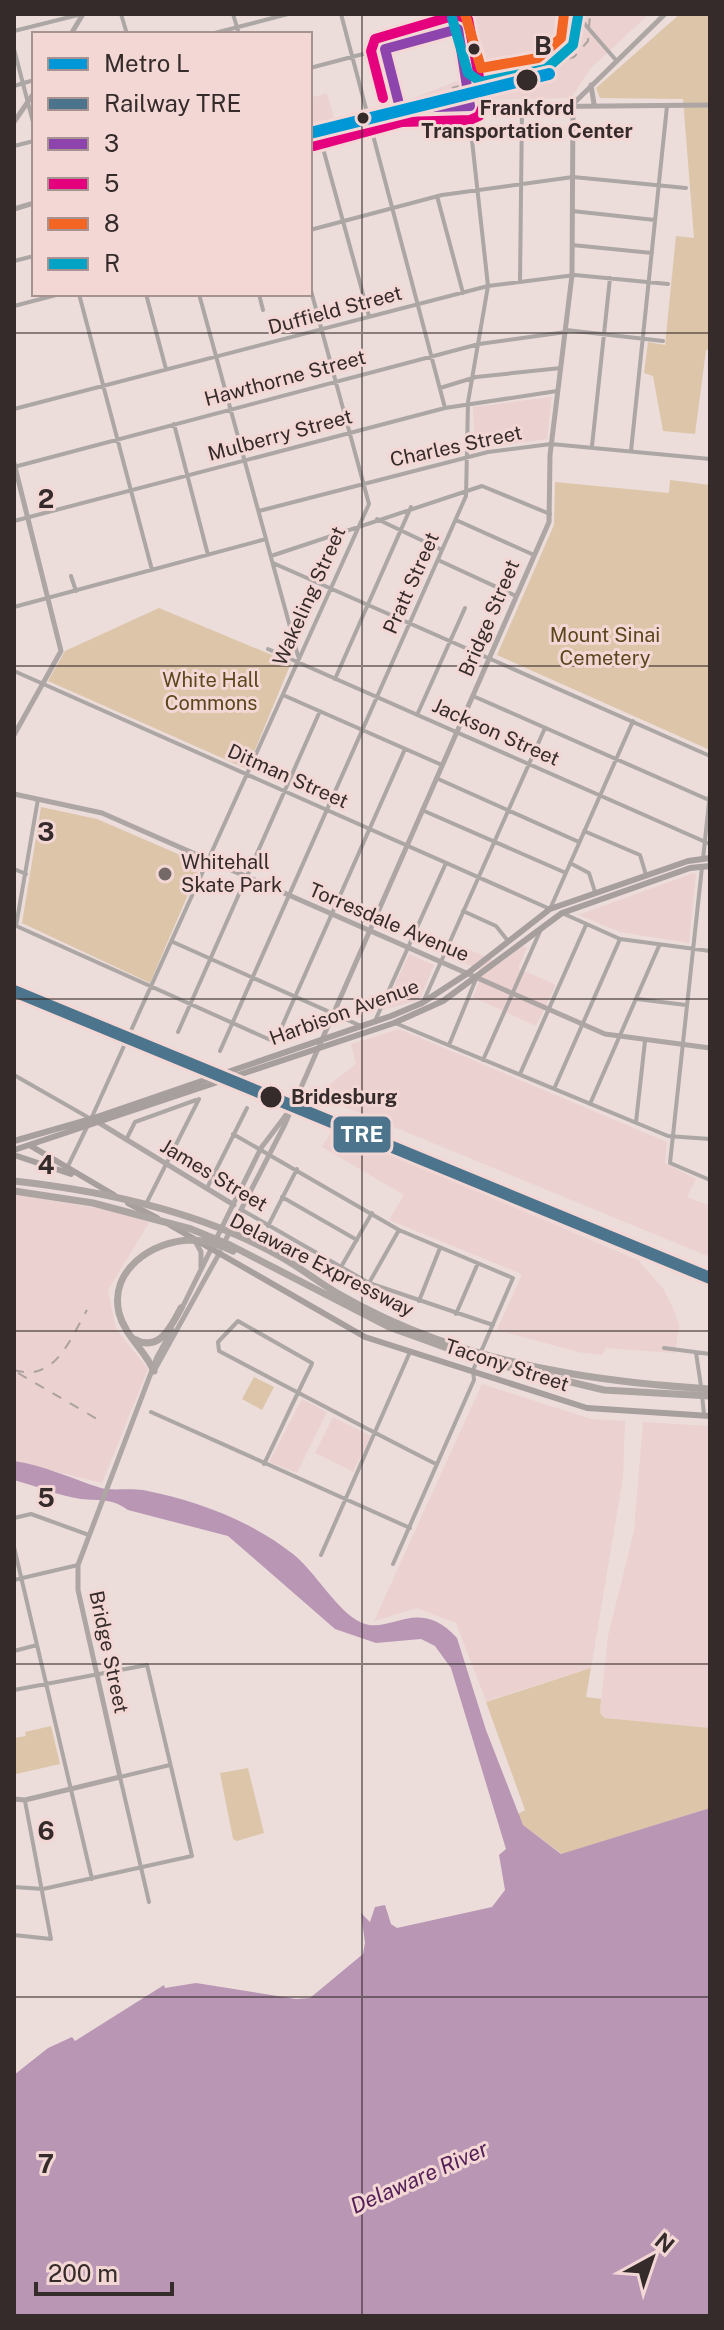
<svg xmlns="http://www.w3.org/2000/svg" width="724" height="2330" font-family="'Public Sans',sans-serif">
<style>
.built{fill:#ebd1cf}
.green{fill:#dcc5a8}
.water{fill:#b896b4}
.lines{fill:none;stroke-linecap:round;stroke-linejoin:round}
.street{stroke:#aca6a5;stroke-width:4}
.secondary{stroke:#ada6a4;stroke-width:5}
.primary{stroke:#a79f9d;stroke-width:6}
.highway{stroke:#aca4a1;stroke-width:7}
.rail{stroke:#aba2a0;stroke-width:2;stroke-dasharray:10 10;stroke-linecap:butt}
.bus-1-casing{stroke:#f2d7d5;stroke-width:16}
.bus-2-casing{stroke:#f2d7d5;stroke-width:16}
.bus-3-casing{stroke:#f2d7d5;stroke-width:16}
.bus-4-casing{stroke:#f2d7d5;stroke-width:16}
.bus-1{stroke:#8e44ad;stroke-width:10}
.bus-2{stroke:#e5007d;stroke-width:10}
.bus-3{stroke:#f26522;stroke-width:10}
.bus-4{stroke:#03a3c6;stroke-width:10}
.rail-1-casing{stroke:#f2d7d5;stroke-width:18}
.rail-1{stroke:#4c748c;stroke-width:12}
.metro-1-casing{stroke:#f2d7d5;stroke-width:18}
.metro-1{stroke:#0097d6;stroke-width:12}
.grid{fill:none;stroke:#352b2a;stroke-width:2;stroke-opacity:0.55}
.bus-dot{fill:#352b2a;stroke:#f2d7d5;stroke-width:3}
.poi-dot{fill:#756968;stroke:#f2d7d5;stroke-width:3}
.labels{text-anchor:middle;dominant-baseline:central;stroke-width:6;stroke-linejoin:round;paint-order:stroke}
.stop-label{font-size:20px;font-weight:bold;fill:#352b2a;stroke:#f2d7d5}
.street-label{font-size:20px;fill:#352b2a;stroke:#f2d7d5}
.park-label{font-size:20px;fill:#5d461c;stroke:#f2d7d5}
.poi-label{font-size:20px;fill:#352b2a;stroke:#f2d7d5;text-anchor:start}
.water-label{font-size:22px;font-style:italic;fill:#552058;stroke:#f2d7d5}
.grid-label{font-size:26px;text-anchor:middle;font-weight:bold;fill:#352b2a;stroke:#f2d7d5;stroke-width:6;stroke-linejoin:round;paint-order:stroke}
.line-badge{stroke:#f2d7d5;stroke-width:3}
.badge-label{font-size:22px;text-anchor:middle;font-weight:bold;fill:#fff}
</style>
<rect width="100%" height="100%" fill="#ecdddb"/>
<path class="built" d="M460,14h189l-58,54 -20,30 -167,4 68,-27z
M327,93l7,25 -24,7v-27z
M552,397l-5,42 -72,10 -2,-42z
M694,873l2,1 -7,69 -69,-11 -42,-17z
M454,943l46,20 23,-17 4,2 -9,20 38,17 -20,41 -63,-29 10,-26 -35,-15z
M409,954l25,11 -15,35 -36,10z
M399,1029l268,113 -2,21 31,16 -9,18 23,9v51l-394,-162 40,-31 -5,-20z
M332,1130l306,130 25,28 12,25 4,12 -4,28 -69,-5 -4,7 -24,-3 -81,-22 25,-56 -133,-54 15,-25 -82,-48z
M14,1194l117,20 18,9 -41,67 8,39 32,40 -46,114 -88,-22z
M482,1384l109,35 34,2 -2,57 -32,190 -105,33 -30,-78 -39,-15 -43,13z
M302,1399l25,13 -30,61 -28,-11z
M333,1417l38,19 -18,36 -38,-19z
M643,1422l67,4v302l-104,-10 -6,-5 8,-77 26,-105z"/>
<path class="green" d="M680,14h30v335l-4,1 -11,84 -32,-3 -10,-55 -9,-3 4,-31 17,3 11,-109 18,2 -11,-139 -83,-1 -4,-10z
M670,480l40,5v265l-213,-95 57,-130 1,-43 114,11z
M159,608l132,55 -44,106 -199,-88 17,-30z
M41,807l56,12 104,45 -51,119 -128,-60z
M254,1377l20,10 -12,23 -20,-11z
M591,1668l-5,29 15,2 -1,14 5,5 105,10v80l-148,46 -39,-29 -5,-11 7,-4 -39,-108z
M51,1726l9,38 -44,10 -2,-36 12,-2 -1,-4z
M248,1768l16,65 -27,8 -4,-2 -13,-66z"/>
<path class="water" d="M14,1461c30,4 58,18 87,27 10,3 28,0 42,2 54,11 105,29 150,64 22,17 44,58 69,69 29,12 56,-28 95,15l29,92 37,95 38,29 149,-46v508h-696v-241l34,-27 24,-11 3,4 89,-56 1,3 31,-5 100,16 14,-1 53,-44 2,-11 -4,-30 9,9 5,-15 10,-2 6,19 6,4 95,-21 13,-17 -6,-35 7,-6 -55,-181 -16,-22 -14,-7 -45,4 -41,-14 -107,-93 -100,-26c-16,-12 -28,-9 -47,-11 -22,-3 -45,-13 -67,-19z"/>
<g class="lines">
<path class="street" d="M121,14l6,20
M233,14l6,20
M341,14l104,394
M454,14l10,71
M576,14l39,45
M14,31l68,-17
M211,34l77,-20
M14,49l20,77
M310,68l148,-39
M14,86l20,-6
M318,130l51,186
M14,146l20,-5
M437,196l26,97
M572,211l83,9
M310,230l132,-35 131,-18 113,11
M572,245l80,8
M14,261l20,-5
M520,282l2,-175
M79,294l73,276
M146,294l20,75
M199,294l99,362
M259,294l4,16
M14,306l46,-12
M566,330l97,11
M440,388l36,-11 85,-9
M14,409l474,-123 87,-11 93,9
M174,424l34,131
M592,446l18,-168
M631,451l36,-345
M14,467l465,-123 87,-12
M259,511l229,-59 63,-8 159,15
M377,519l65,31
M456,520l78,35
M14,521l431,-113 112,-17
M271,556l211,-70 68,28
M438,560l78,36
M273,563l437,193
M71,576l5,15
M14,607l252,-68
M268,649l442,195
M14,671l536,238 83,-188
M335,679l76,-172
M283,695l159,70
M473,696l236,104
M417,715l48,-107
M436,778l143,64
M422,810l144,63
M584,831l56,24 6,20
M703,859l7,-66
M570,863l19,10 6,19
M702,867l-32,296 40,17
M14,869l12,5
M463,911l33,15 12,15
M562,913l58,26 90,12
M14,925l261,117 130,-293
M16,926l22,-127
M173,942l188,84
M637,999l49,6
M424,1000l121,-272
M375,1021l71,-158
M395,1023l273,113 42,3
M178,1032l142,-321
M449,1045l27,-66
M220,1051l246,-555 2,-94 20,-116 -21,-191
M483,1060l58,-131
M520,1074l66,-149
M14,1075l77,44
M554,1089l66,-150
M590,1104l69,-158
M91,1119l278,-615 -59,-217
M636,1122l9,-81
M233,1134l166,96 114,48 -40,92 1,10 -81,184
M126,1140l9,-18 61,-22
M67,1168l20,-41
M207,1188l40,-80
M282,1197l75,43
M146,1204l53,-105
M242,1210l127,73 124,42
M268,1226l29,-57
M341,1267l31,-54
M369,1283l30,-53
M419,1301l21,-53
M456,1314l22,-51
M664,1348l46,6
M696,1353l5,33
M702,1395l2,19
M151,1412l259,116
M264,1464c16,-33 31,-66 47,-98l1,-3 -74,-42 -20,21 1,9c72,38 144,76 217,113
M14,1518l17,-4 58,21
M14,1547l78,332
M321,1555l89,-203
M14,1580l64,-15
M14,1651l23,-6
M14,1690l133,-25 45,191 -149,33 -29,-2
M149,1902l-29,-125 50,-12
M14,1935l37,4 -26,-138"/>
<path class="secondary" d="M71,34l12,-20
M591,85l3,19
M574,103l91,-89
M14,122l20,-29
M310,132l90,-24 310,-3
M14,209l20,-6
M14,463l47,188 -47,84
M14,794l88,19 503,221 105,14
M96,1121l138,84
M194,1239l7,13v15
M224,1243l61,-119 264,-602 1,-67 22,-180 1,-171
M181,1310l80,-162 25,-33
M154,1371l66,-119
M14,1799l11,1 95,-23 -42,-187v-25l79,-208 15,-27"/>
<path class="primary" d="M14,1141l77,-22 300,-103 31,-13 46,-30 82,-64 138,-48 22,-3
M31,1146l83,49
M14,1150l380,-127 49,-22 119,-88 128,-45 20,-2
M14,1155l57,19
M128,1203l29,15
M170,1225l195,112 222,71 123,8"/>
<path class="highway" d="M14,1181c90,10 188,31 267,76 20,11 37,25 56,36 31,18 66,34 99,46 89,32 181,44 274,50
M14,1191l79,12 98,26 39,16 159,82 94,34 121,29 106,6
M134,1339c25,14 37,-12 47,-31
M154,1371c-9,-21 -29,-35 -35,-58 -10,-43 33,-72 72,-73 15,0 29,5 42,11"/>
<path class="rail" d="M452,88l122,-31 14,-16 2,-27
M14,1370c41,13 56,-31 73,-60
M18,1373l79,46"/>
<g class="bus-1-casing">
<path id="bus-1" d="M400,108l-15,-59 73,-20 12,77
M310,132l90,-24 70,-2"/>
</g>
<g class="bus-2-casing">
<path id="bus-2" d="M314,146l88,-24 68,-2 9,-4 5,-12 -16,-85 -12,-4 -81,24 -4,12 12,47"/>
</g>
<g class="bus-3-casing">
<path id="bus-3" d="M465,14l16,54 57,-10 23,-20 3,-24"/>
</g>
<g class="bus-4-casing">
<path id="bus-4" d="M452,18l16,55 13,9 65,-13 27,-24 5,-29"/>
</g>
<use href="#bus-1" class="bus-1"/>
<use href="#bus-2" class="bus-2"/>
<use href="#bus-3" class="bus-3"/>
<use href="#bus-4" class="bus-4"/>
<g class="rail-1-casing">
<path id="rail-1" d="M14,991l696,287"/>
</g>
<use href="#rail-1" class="rail-1"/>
<g class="metro-1-casing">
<path id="metro-1" d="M310,133l239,-59"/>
</g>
<use href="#metro-1" class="metro-1"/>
</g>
<path class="grid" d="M362,14v2302M14,333h696M14,666h696M14,999h696M14,1331h696M14,1664h696M14,1997h696"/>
<g class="bus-dot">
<circle cx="474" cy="49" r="7"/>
<circle cx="527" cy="80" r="12"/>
<circle cx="363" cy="118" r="7"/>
<circle cx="271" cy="1097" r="12"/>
</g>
<circle class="poi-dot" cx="165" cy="874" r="8"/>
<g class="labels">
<g class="stop-label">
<text x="527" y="108">Frankford<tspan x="527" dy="23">Transportation Center</tspan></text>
<text x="291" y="1097" text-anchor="start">Bridesburg</text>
</g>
<g class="street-label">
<text transform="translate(335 310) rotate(-15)">Duffield Street</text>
<text transform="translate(285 378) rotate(-15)">Hawthorne Street</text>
<text transform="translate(280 435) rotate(-15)">Mulberry Street</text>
<text transform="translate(456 446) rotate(-12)">Charles Street</text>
<text transform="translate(411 583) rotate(-66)">Pratt Street</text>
<text transform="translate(309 596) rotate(-66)">Wakeling Street</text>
<text transform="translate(489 618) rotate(-67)">Bridge Street</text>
<text transform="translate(496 732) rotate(24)">Jackson Street</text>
<text transform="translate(288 776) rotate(24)">Ditman Street</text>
<text transform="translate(389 922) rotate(23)">Torresdale Avenue</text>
<text transform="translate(344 1012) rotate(-20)">Harbison Avenue</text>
<text transform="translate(214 1175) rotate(31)">James Street</text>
<text transform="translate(322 1265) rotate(27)">Delaware Expressway</text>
<text transform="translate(507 1365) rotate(18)">Tacony Street</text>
<text transform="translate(109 1652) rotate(78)">Bridge Street</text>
</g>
<g class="park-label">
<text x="605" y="635">Mount Sinai<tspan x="605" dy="23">Cemetery</tspan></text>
<text x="211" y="680">White Hall<tspan x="211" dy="23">Commons</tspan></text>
</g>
<g class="poi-label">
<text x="181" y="862">Whitehall<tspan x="181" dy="23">Skate Park</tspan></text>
</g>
<g class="water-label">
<text transform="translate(419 2177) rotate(-24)">Delaware River</text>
</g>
</g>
<g class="grid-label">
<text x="543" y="55">B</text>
<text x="46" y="508">2</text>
<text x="46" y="841">3</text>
<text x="46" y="1174">4</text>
<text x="46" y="1507">5</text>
<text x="46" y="1840">6</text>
<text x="46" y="2173">7</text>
</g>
<rect class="line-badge" x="332" y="1115" width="60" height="39" rx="8" fill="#4c748c"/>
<g class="badge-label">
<text x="362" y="1142">TRE</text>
</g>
<rect width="724" height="2330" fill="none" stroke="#352b2a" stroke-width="32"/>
<rect x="32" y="32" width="280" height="264" fill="#f2d7d5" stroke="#a69291" stroke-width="2"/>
<rect x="48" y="58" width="40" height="12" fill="#0097d6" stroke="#a69291" stroke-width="2"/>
<text x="104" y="72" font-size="24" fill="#352b2a">Metro L</text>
<rect x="48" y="98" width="40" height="12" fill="#4c748c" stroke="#a69291" stroke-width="2"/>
<text x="104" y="112" font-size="24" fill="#352b2a">Railway TRE</text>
<rect x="48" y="138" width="40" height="12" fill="#8e44ad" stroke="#a69291" stroke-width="2"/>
<text x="104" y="152" font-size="24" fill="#352b2a">3</text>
<rect x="48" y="178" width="40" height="12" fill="#e5007d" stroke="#a69291" stroke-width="2"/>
<text x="104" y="192" font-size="24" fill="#352b2a">5</text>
<rect x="48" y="218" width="40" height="12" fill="#f26522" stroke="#a69291" stroke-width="2"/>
<text x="104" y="232" font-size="24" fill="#352b2a">8</text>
<rect x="48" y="258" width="40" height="12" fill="#03a3c6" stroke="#a69291" stroke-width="2"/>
<text x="104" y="272" font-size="24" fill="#352b2a">R</text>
<g transform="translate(652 2258) rotate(40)" stroke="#f2d7d5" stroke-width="6" paint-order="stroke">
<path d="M0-6L14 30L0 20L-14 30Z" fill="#352b2a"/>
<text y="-12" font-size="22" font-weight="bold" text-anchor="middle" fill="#352b2a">N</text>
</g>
<path d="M36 2282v12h136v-12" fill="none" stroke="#352b2a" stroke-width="4"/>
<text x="48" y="2282" font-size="24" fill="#352b2a" stroke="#f2d7d5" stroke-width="6" paint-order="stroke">200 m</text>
</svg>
